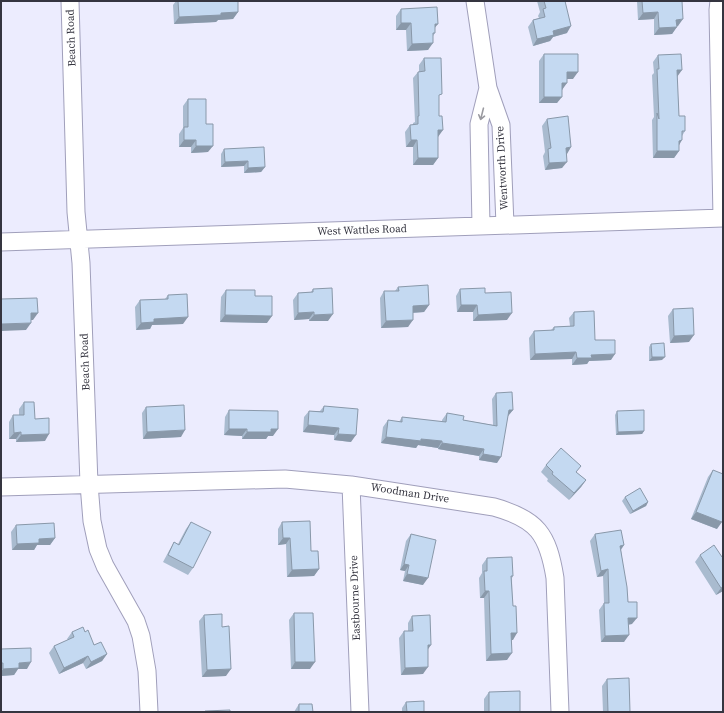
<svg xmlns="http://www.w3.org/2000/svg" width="724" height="713" font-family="'Source Serif 4',serif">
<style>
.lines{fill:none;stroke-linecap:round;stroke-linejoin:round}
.minor-casing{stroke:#a09fbb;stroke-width:19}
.minor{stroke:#fff;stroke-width:17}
.wall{fill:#a9bbcf}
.shaded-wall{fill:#8998a9}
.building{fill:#c4d9f1;stroke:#8998a9}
.oneway{stroke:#9a9aa0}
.labels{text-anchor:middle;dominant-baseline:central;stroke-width:3;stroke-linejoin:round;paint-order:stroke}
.street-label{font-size:11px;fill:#353540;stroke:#fff}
</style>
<rect width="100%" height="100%" fill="#ececfe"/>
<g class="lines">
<g class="minor-casing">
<path id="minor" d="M70,1l6,211 5,51 8,221 3,37 6,28 7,17 31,55 5,15 6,35 2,41
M475,1l13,87
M719,1l-1,9 4,208
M481,226l-2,-102 9,-36 13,37 4,100
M1,242l722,-24
M351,485l9,227
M1,487l284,-8 66,6 143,22c43,12 54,27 61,71l5,134"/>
</g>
<use href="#minor" class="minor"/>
</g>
<path class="wall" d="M176,1h62v11l-5,7 -15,1 -2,2 -42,2 -1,-19z
M537,1h28l2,32 -14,4 -3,4 -17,5 -5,-19 5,-7 6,-2 -1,-2 2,-4z
M637,1h45l-4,25h-1l-5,8 -18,1v-16l-16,1z
M401,9l34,19v5l-2,3 -5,14 -21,1 -1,-21h-10v-14z
M544,54l29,25h-6l-5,11 -5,13h-18v-42z
M658,55l19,22 2,39 6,15 -3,5 -3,9v6l-5,7h-21l-1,-38 2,-3 -2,-42 2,-2 -1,-11z
M424,58l15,40 -1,39v21l-5,7h-20v-18h-7l-1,-15 5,-7h3v-2l2,-1 -2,-44 5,-6h1v-7z
M188,99l18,25 2,28 -17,1v-6h-12v-13l4,-6v-22z
M547,119l24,28 -5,7 -4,14 -17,2 -2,-14 2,-4 -3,-26z
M224,149l41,18 -4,5 -17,1v-7l-23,1v-13z
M398,287l31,18 -5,7 -11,1 -5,14 -27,1 -1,-30 4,-7h11z
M313,289l15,32h-19v-2l-15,1 -1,-20 5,-7 13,-1z
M460,289l25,4 22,27 -34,1v-9h-16l-1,-16z
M226,290l29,6 12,27 -47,-1 1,-25z
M168,295l15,29 -31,1 -2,4 -14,1 -1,-23 5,-7 25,-1z
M673,309l16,33 -19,1 -2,-27z
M574,312l37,48 -22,1 -2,3 -15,1v-6l-42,1 -1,-22 5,-7 17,-1 3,-3 16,-1 -1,-8z
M651,344l11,16 -13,1v-14z
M496,393l17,17 -5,6 -11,47 -18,-3v-4l-41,-7v-1l-20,-3 -2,3 -35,-5 2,-16 5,-7 11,2 3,-5 40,5v-2l5,-7 16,7 30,5 -1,-26z
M24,402l11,17 10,22 -29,1v-3h-7v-17l4,-7h6v-6z
M324,406l27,36 -17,-2v-5l-31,-3 1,-15 5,-6h11z
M146,407l35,30 -38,2 -1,-26z
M229,410l44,26h-5l-2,3h-24v-3l-18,-1 1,-18z
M617,411l27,20 -2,3 -26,1 -1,-20z
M546,465l35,1 -5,6 10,8 -5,7 -12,13 -22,-19 1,-2 -7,-7z
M713,470l4,59 -26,-10 17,-42z
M625,497l23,5 -2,4 -16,8 -8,-13z
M191,522l2,46 -5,7 -25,-13 7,-13 4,-7 4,2 8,-15z
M282,522l37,47 -5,7 -27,1 -1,-33 -8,1v-16z
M16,525l39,13 -5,7h-13l-3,5h-22l-1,-18z
M411,534l12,51 -20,-4 2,-10 -5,-1 6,-29z
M595,534l29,11 -3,5 7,52 4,22 -4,1 -4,17h-23l-2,-32 5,-7 -1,-27 -6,1 -7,-36z
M700,555l22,2 1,34 -7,4 -21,-33z
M487,558l26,18 -1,2 1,62h-1l-5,20 -21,1 -2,-63h-4l-1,-20 3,-5v-8z
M294,613l16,56h-19l-2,-49z
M204,615l22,61 -24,1 -3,-56z
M412,616l16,34 -5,24 -22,1 -2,-37 5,-7h4v-8z
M72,632h13l9,13 13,9 -5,7 -16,8 -3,-6 -24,11 -10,-21 5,-7 14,-6 -1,-1z
M1,649l26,20h-9l-4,6 -13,1z
M607,679l23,33h-27l-1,-26z
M489,692l31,20h-36v-13z
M406,702l18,10h-22v-4z
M299,704l14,8h-19z"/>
<path class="shaded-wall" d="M238,12l-5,7 -15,1 -2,2 -42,2 5,-7 42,-4z
M658,12l-4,7 -16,1 5,-7z
M683,19l-5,7h-6l4,-6z
M401,23h10l-5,7h-10z
M435,24h3l-5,6z
M571,26l-4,7 -14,4 -3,4 -17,5 4,-7 16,-8z
M677,27l-5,7 -18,1 5,-7z
M433,43l-5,7 -21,1 5,-7z
M677,70h5l-5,7z
M567,72h11l-5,7h-11z
M562,83h5l-5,7h-5z
M544,97h18l-5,6h-18z
M438,130h5l-5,7z
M184,140h12l-5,7h-12z
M411,140h6l-4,7h-7z
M682,140l-4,7 1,-6z
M196,146h17l-5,6 -17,1z
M571,147l-4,7 -6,1 5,-7z
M657,151h22l-5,7h-21z
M418,158h20l-5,7h-20z
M248,161l-4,5 -23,1 4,-5z
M567,162l-5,6 -17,2 4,-7z
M265,167l-4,5 -17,1 4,-5z
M429,305l-5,7 -16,1 5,-7z
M461,305h16l-4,7h-16z
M314,312l-5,7 -15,1 4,-7z
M31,313h7l-5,7h-7z
M512,313l-5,7 -34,1 5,-6z
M333,314l-5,7h-19l5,-6z
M225,315l47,1 -5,7 -47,-1z
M188,317l-5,7 -31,1 -2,4 -14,1 5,-7 13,-4z
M413,320l-5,7 -27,1 5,-7z
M31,323l-5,7 -25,1v-7z
M694,335l-5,7 -19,1 4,-7z
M576,352l-4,7 -42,1 5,-6z
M615,354l-4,6 -22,1 -2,3 -15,1 5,-7 14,-3z
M652,357h13l-3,3 -13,1z
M509,410h4l-5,6 -4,1z
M308,425l31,3 -5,7 -31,-3z
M229,429h18l-5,7 -18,-1z
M271,429h7l-5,7h-5l-2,3h-24l5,-7z
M185,430l-4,7 -38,2 4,-7z
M644,431l-2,3 -26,1 2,-3z
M21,432l-5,7h-7l5,-6z
M49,434l-4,7 -29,1 5,-7z
M338,434l18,1 -5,7 -17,-2z
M386,437l35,2 21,2 -4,7 -20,-3 -2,3 -35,-5z
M442,443l42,6 -5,7 -41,-7z
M483,454l18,3 -4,6 -18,-3z
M586,480l-5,7 -12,13 5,-7z
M648,502l-2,4 -16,8 3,-3z
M696,512l26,10 -5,7 -26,-10z
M55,538l-5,7h-13l-3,5h-22l5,-6 22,-5z
M283,538h7l-4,6 -8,1z
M624,545l-5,7 1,-6z
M404,564l5,1 -4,6 -5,-1z
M319,569l-5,7 -27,1 5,-7z
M608,569l-5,7 -6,1 4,-6z
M407,574l21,4 -5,7 -20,-4z
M723,587v4l-7,4 5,-7z
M485,591h4l-5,7h-4z
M628,618h9l-5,6 -9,1z
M511,633h6l-4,7h-6z
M629,635l-5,7h-23l4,-6z
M428,645h3l-5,7z
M512,653l-5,7 -21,1 5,-7z
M107,654l-5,7 -16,8 5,-7z
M88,656l-5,7 -24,11 5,-6z
M31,662l-4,7h-9l-4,6 -13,1v-4l2,-3 16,-6z
M295,662h20l-5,7h-19z
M428,667l-5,7 -22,1 4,-7z
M231,669l-5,7 -24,1 5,-7z"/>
<path class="building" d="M178,1h60v11l-17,1v2l-42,2z
M544,1h21l6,25 -18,5 1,4 -17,4 -4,-19 12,-3 -2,-8 3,-1z
M642,1h40l1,18 -7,1 1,7 -18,1 -1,-16 -15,1z
M437,7l1,17h-3v9h-2v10l-21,1 -1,-21h-10v-14z
M544,54h34v18h-11v11h-5v14h-18z
M681,54l1,16h-5l2,46h6v15h-3v9l-3,1v10h-22v-38l2,6 -2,-50h2l-1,-14z
M424,58h17l1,36 -3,1v21h3l1,14h-5v28h-20l-1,-18h-6l-1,-15 8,-1v-8h1l-1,-44 7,-1z
M188,99h18v25h7v22h-17v-6h-12v-13h4z
M568,116l3,31 -5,1 1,14 -18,1 -1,-14 3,-1 -4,-29z
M264,147l1,20 -17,1v-7l-23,1 -1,-13z
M428,285l1,20 -16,1v14l-27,1 -2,-30h15l-1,-4z
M332,288l1,26 -19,1v-3l-16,1v-20l15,-1v-3z
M485,288v5l26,-1 1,21 -34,2 -1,-10h-16l-1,-16z
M226,290h29v6h17v20l-47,-1z
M187,294l1,23 -34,2v3l-13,1 -1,-23 28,-1v-4z
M37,298l1,15h-7v10l-30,1v-25z
M693,308l1,27 -20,1 -1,-27z
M594,311l1,29h20v14l-24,1 1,3h-15l-1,-6 -41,2 -1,-23 20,-1v-3l20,-1v-14z
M664,343l1,14h-13l-1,-13z
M512,392l1,18h-4l-8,47 -18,-3 1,-5 -42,-6v-2l-21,-2v2l-35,-4 2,-17 14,2v-5l44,5 1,-9 17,3 -1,4 34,6 -1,-33z
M24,402h10l1,17 14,-1v16l-28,1v-3l-7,1 -1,-18h11z
M184,405l1,25 -38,2 -1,-25z
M324,406l34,3 -2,26 -18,-1 1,-6 -31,-3 1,-14 14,1z
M229,410l49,1v18h-7v3h-24v-3h-18z
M644,410v21l-26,1 -1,-21z
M561,448l20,18 -5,6 10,8 -12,13 -22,-19 1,-2 -7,-7z
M713,470l10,4v46l-1,2 -26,-10z
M640,488l8,14 -15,9 -8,-14z
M310,521l1,30h7l1,18 -27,1 -2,-32h-7l-1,-16z
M191,522l20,10 -18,36 -25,-13 6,-13 5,3z
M54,523l1,15 -16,1v4l-22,1 -1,-19z
M621,530l3,15 -4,1 7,41 1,15h9v16h-9l1,17 -24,1 -1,-33h5l-1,-34 -7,2 -6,-37z
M411,534l25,6 -8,38 -21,-4 2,-9 -5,-1z
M714,545l8,12 1,-1v31l-2,1 -21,-33z
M512,557l1,19h-2l2,30h3l1,27h-6l1,20 -21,1 -2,-63h-4l-1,-20h3v-13z
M294,613h19l2,49h-20z
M222,614v13l7,-1 2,43 -24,1 -3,-55z
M430,615l1,30h-3v22l-23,1 -1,-37h9l-1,-15z
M83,627l2,5 3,-2 6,15 7,-3 6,12 -16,8 -3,-6 -24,12 -10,-22 20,-9 -2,-5z
M31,648v14l-12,1v5l-16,1v-6h-2v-14z
M629,678l1,34h-22l-1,-33z
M520,691v21h-31v-20z
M424,701v11h-17l-1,-10z
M299,704h13l1,8h-14z
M230,710v2h-25v-1z"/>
<defs><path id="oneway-shaft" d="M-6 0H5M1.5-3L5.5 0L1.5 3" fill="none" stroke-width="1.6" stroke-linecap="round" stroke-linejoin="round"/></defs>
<use class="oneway" href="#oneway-shaft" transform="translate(482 114) rotate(104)"/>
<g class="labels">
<g class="street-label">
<text transform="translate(71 38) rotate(-92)">Beach Road</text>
<text transform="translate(502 168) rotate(-93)">Wentworth Drive</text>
<text transform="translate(362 230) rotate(-2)">West Wattles Road</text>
<text transform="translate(85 362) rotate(-92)">Beach Road</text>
<text transform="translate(410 493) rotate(9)">Woodman Drive</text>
<text transform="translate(355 598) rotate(-92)">Eastbourne Drive</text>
</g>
</g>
<rect width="724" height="713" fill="none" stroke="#353540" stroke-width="4"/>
</svg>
